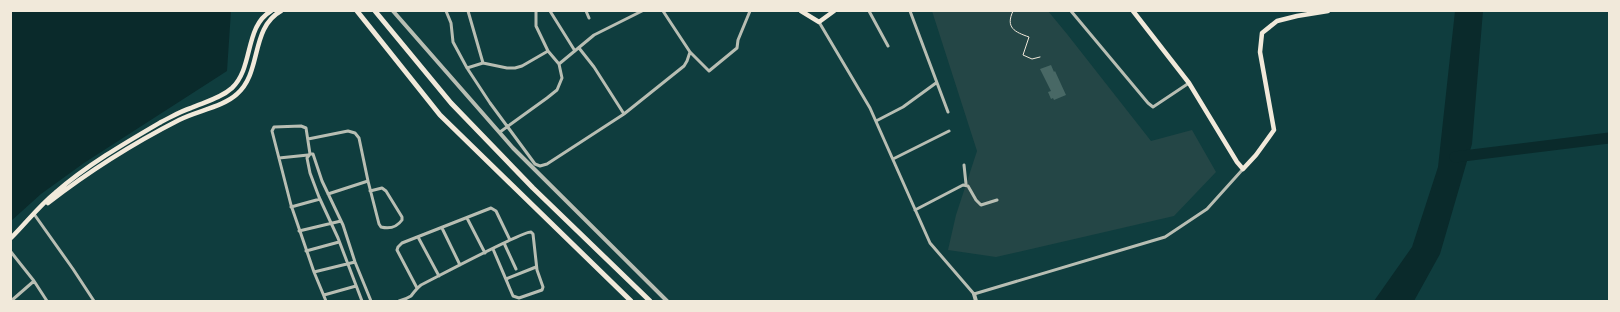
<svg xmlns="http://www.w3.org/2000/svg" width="1620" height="312" font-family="'Open Sans',sans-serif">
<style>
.green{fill:#244646}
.water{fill:#0a2a2b}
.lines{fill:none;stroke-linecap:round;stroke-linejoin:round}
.river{stroke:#0a2a2b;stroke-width:11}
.building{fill:#486865}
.path{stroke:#f1e9da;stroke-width:1}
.minor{stroke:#b8beb3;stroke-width:3}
.tertiary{stroke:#b8beb3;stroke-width:4}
.secondary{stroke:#f1e9da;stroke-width:4.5}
.trunk{stroke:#f1e9da;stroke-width:5}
</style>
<rect width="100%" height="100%" fill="#0f3d3e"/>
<path class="green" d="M932,11h116l19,23 84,107 41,-11 24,42 -42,44 -178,41 -48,-7 8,-35 21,-64z"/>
<path class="water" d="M11,11h220l-4,60 -143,92 -43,31 -30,27z
M1455,11h28l-11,133 -32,110 -26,47h-40l38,-54 26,-80z"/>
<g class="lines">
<path class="river" d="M1455,157l154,-19"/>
</g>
<path class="building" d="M1051,65l3,7 1,-1 11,24 -12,5 -1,-2 -2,1 -3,-7 3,-1 -11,-22z"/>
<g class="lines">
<path class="path" d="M1013,11c-8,17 2,21 16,26l-6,18 9,4 8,-2"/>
<path class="minor" d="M446,11l5,12 2,19 14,26 23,35 45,61 5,2 7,-2 77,-50 60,-48 3,-5 3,-9
M468,11l15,52
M550,11l25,40
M586,11l3,7
M663,11l27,41 19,19 28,-23 1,-8 12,-29
M869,11l19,35
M910,11l38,101
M1071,11l77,92 5,4 36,-24
M819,22l51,86 60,135 44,51 191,-57 42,-28 36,-40
M579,48l15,19 30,47
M559,64l35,-29 48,-24
M467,68l16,-5 24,5h8l7,-2 26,-15
M876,121l27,-14 33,-24
M500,132l47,-34 10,-8 5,-12 -3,-14 -11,-13 -12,-25v-15
M308,139l40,-8 7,2 4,5 9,43
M310,154l-4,-26 -5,-2 -27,1 -2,4 19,74 23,67 12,29
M279,158l29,-3
M893,159l56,-28
M964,165l2,19
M328,194l40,-13 11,43 2,3c8,2 16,0 21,-7v-3l-16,-26 -4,-3 -12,3
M291,207l29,-8
M915,210l48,-25 5,1 8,14 5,5 16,-5
M34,214l39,55 21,32
M467,218l18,35
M442,228l18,37
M299,231l42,-10
M418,237l21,39
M504,243l12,26
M306,251l33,-9
M11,252l23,29 13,20
M314,272l41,-10
M506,279l30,-12
M417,288l-20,-38 1,-3 4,-4 89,-35 5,3 14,29
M324,295l32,-9
M11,301l23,-20
M362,301l-24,-63 -19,-41 -9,-24 -3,-15 3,-4h3l9,27 21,44 12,37 16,39
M399,301c4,-1 9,-3 12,-5 3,-4 6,-8 10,-11 14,-7 102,-54 110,-53l2,2 4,36 6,17 -1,3 -23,8 -6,-2 -20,-47"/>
<path class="tertiary" d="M393,11l120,137 154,153
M974,294l2,7"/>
<path class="secondary" d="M801,11l18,11 15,-11
M1133,11l56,72 48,79 6,7 13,-14 18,-25 -14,-78 2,-19 15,-12 20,-5 31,-5
M48,203c40,-31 86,-60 131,-83 17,-9 44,-13 58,-26 25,-21 13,-66 44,-83
M11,238c15,-15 28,-32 44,-45 32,-28 70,-50 106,-71 10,-5 20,-11 30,-14 14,-6 30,-10 41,-20 22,-21 12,-61 39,-77"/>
<path class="trunk" d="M357,11l83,104 191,186
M375,11l76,92 82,85 117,113"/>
</g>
<rect width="1620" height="312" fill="none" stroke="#f1e9da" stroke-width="24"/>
</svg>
